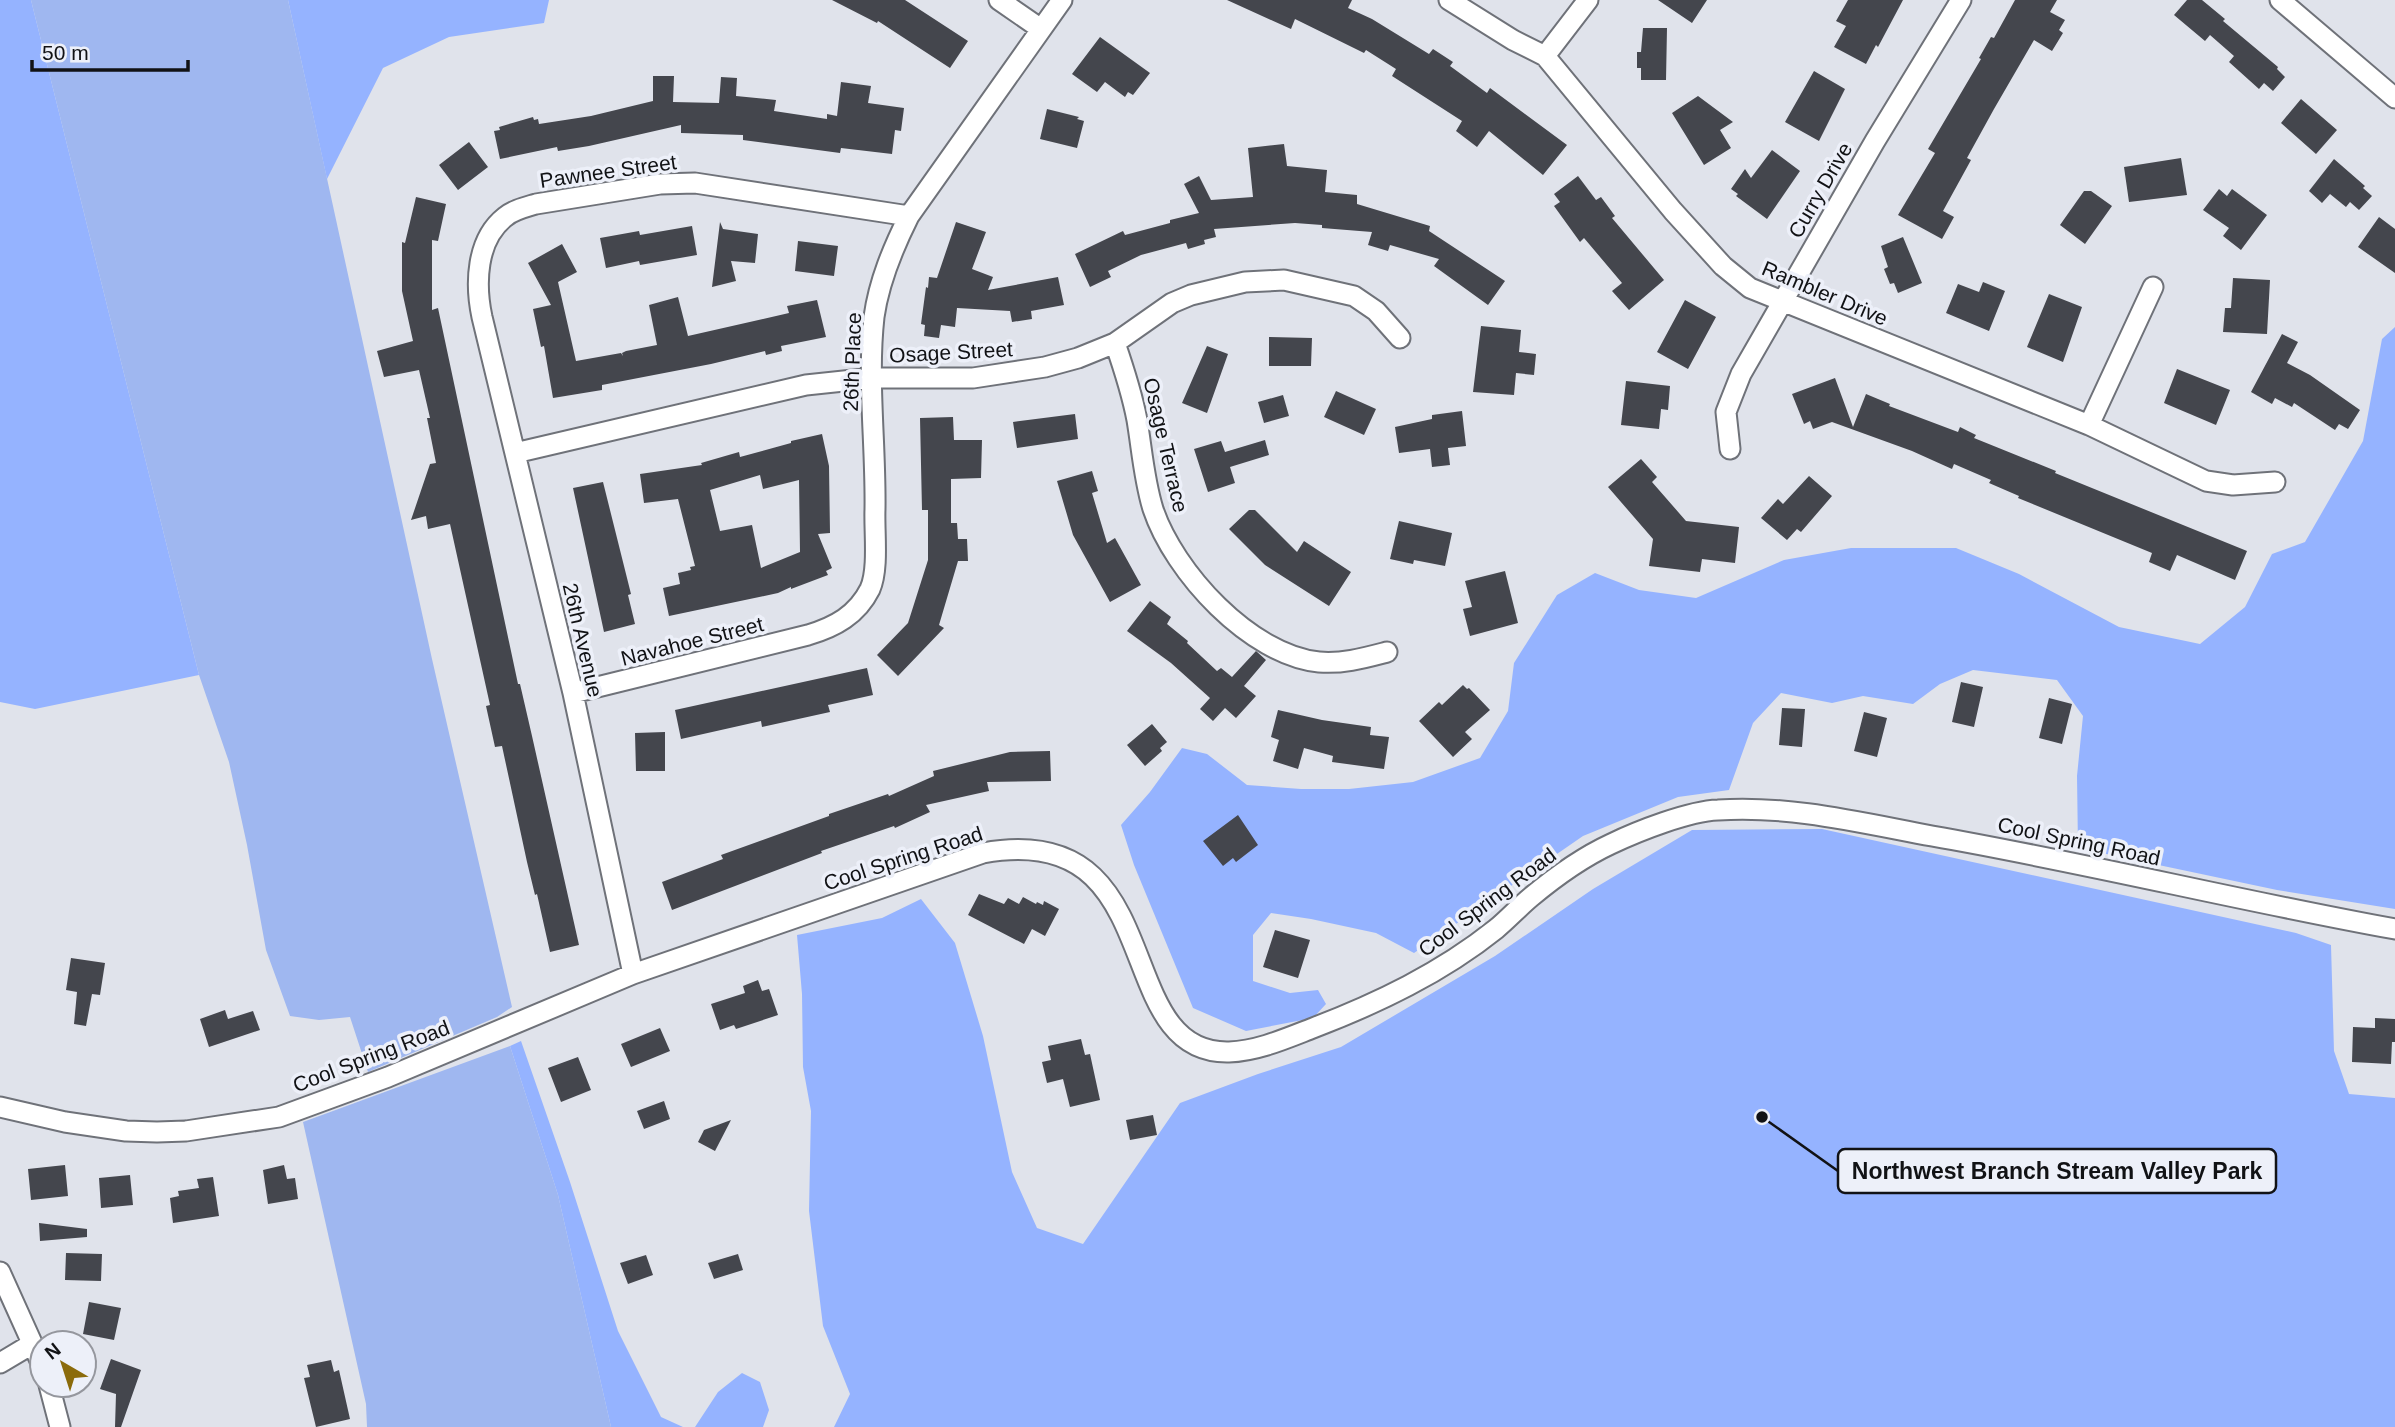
<svg xmlns="http://www.w3.org/2000/svg" width="2395" height="1427" font-family="Helvetica,sans-serif">
<style>
.green{fill:#9fb7f0}
.forest{fill:#95b3ff}
.building{fill:#44464d;fill-rule:evenodd}
.lines{fill:none;stroke-linecap:round;stroke-linejoin:round}
.street-casing{stroke:#6f7279;stroke-width:23}
.street{stroke:#fff;stroke-width:19}
.labels{text-anchor:middle;dominant-baseline:central;stroke-width:7;stroke-linejoin:round;paint-order:stroke}
.street-label{font-size:21px;fill:#111215;stroke:#edf0f9}
.leader{fill:none;stroke:#111215;stroke-width:2.5}
.callout-dot{fill:#111215;stroke:#edf0f9;stroke-width:2.5}
.callout{fill:#edf0f9;stroke:#111215;stroke-width:2.5}
.callout-label{font-size:23px;text-anchor:middle;font-weight:bold;fill:#111215}
</style>
<rect width="100%" height="100%" fill="#e0e3eb"/>
<path class="green" d="M31,0h257l144,659 80,348 -15,10 -129,55 -18,-55 -31,3 -29,-4 -24,-66 -19,-105 -18,-83 -30,-87z
M510,1046l48,149 53,232h-244l-1,-23 -63,-282z"/>
<path class="forest" d="M0,0h31l168,675 -164,34 -35,-7z
M288,0h261l-5,23 -95,14 -66,31 -56,111z
M2395,327v582l-118,-19 -199,-42 -1,-72 6,-60 -26,-36 -84,-10 -33,14 -27,20 -50,-8 -31,7 -51,-10 -28,30 -24,67 -51,7 -95,39 -169,117 -38,-20 -65,-14 -40,-6 -18,22v46l37,12 28,-3 8,14 -13,14 -67,13 -53,-23 -59,-143 -13,-40 29,-33 32,-44 25,6 40,31 54,4h48l64,-7 67,-24 28,-47 6,-48 43,-68 38,-22 44,17 57,8 88,-38 67,-12h105l63,26 100,53 81,17 45,-37 27,-53 33,-12 58,-101 19,-102z
M1822,829l474,104 35,12 3,106 15,43 46,4v329h-1561l16,-33 -27,-68 -14,-115 2,-100 -8,-44 -1,-73 -5,-59 85,-17 39,-19 34,44 28,93 29,136 25,56 46,16 97,-141 78,-29 83,-27 154,-91 98,-67 99,-59z
M521,1041l49,141 48,149 43,86 22,10h-72l-53,-232 -48,-149z
M742,1373l18,9 9,28 -6,17h-68l23,-35z"/>
<path class="building" d="M832,0h73l63,41 -18,27 -72,-47 -1,2z
M1227,0h125l-4,8 24,11 57,35 4,-5 20,13 -3,4 37,27 3,-5 77,57 -24,30 -54,-44 -12,16 -21,-16 6,-10 -70,-45 4,-7 -30,-19 -2,3 -69,-34 -4,10z
M1658,0h49l-15,23z
M1848,0h55l-25,47 -2,-2 -10,19 -32,-17 12,-21 -10,-5z
M2015,0h42l-7,12 15,8 -6,10 4,3 -11,18 -18,-11 -40,69 -27,49 4,2 -28,51 11,6 -12,22 -44,-24 37,-62 -7,-4 53,-90 -2,-1 12,-21 3,1z
M2187,0h15l23,19 -2,2 55,46 -1,2 8,8 -12,14 -9,-8 -5,6 -30,-27 5,-6 -24,-21 -5,6 -31,-26z
M1643,28h24l-1,52h-25v-12h-4v-16h4z
M1100,37l50,36 -17,22 -5,-3 -3,5 -20,-15 -8,10 -25,-18z
M1814,71l31,18 -26,52 -34,-19z
M653,76h21l-1,26 46,1 2,-26 16,1 -1,18 40,4 -2,11 53,8v-5l10,2 4,-34 30,4 -3,17 36,5 -3,23 -6,-1 -3,24 -51,-6 -1,5 -97,-13v-5l-62,-2v-8l-92,21 -31,5 -1,-4 -57,12 -6,-28 6,-1 -1,-3 34,-10 1,3 4,-1 1,5 52,-8 62,-15z
M1698,96l35,26 -13,8 11,18 -27,17 -32,-52z
M2301,99l36,31 -21,24 -35,-31z
M1047,109l32,8 -2,2 7,2 -7,27 -37,-9z
M469,142l19,25 -30,23 -19,-25z
M1284,144l3,22 40,4 -2,22 32,3v9l73,22 -1,5 76,50 -17,24 -54,-39 5,-7 -49,-14 -2,6 -20,-6 4,-13 -50,-4v-3l-27,-2 -81,6 2,8 -12,3 1,4 -17,5 -2,-6 -45,12 -33,16 3,6 -21,10 -15,-33 48,-23 2,4 45,-12v-3l29,-7 -15,-29 15,-8 12,24 42,-3 -5,-49z
M1772,150l28,21 -33,48 -31,-23 2,-2 -7,-5 14,-20 6,9z
M2181,158l6,37 -58,7 -5,-35z
M2334,159l31,27 -2,2 9,8 -13,14 -9,-8 -4,5 -16,-13 -8,9 -13,-12z
M1578,176l18,24 5,-3 14,19 -3,2 52,62 -35,30 -17,-19 10,-8 -38,-45 -4,4 -26,-36 6,-4 -6,-8z
M2219,189l8,7 5,-7 35,26 -26,35 -18,-14 6,-8 -26,-18z
M2084,191h7l21,15 -27,38 -25,-19z
M416,197l30,7 -8,37 -6,-1v70l6,-2 80,376h2l12,52 47,209 -29,7 -13,-58 -2,1 -8,-33 -25,-116 -7,1 -9,-41 4,-1 -40,-181 -22,5 -2,-13 -15,4 19,-56 6,-1 -9,-45h3l-11,-48 -35,7 -7,-26 36,-10 -11,-50v-49l3,1z
M2379,217l16,12v44l-37,-26z
M720,222l3,7 35,5 -3,29 -24,-2 5,20 -24,6z
M956,222l30,10 -14,37 21,8 -5,13 70,-13 6,28 -33,6 1,8 -20,3 -2,-11 -53,-3 -2,19 -14,-2 -2,13 -15,-2 1,-11 -4,-1 5,-37 2,1 1,-11 8,1z
M692,226l5,29 -57,10 -1,-4 -33,7 -6,-30 39,-7 1,4z
M1903,237l19,46 -24,10 -4,-10 -4,1 -6,-15 4,-2 -7,-21z
M798,241l40,5 -4,30 -39,-5z
M562,244l15,28 -19,10 18,79 45,-8 2,3 -1,-3 4,-2 31,-6 -8,-40 29,-8 10,39 101,-23 -2,-7 30,-6 9,37 -45,9 1,5 -16,4 -1,-4 -54,13 -109,21v5l-49,8 -9,-52 -3,1 -8,-38 18,-4 -23,-42z
M2233,278l37,2 -3,54 -44,-2 2,-24h6z
M1983,282l22,9 -16,40 -43,-18 12,-29 21,8z
M2049,294l33,13 -19,55 -36,-15z
M1685,300l31,17 -28,52 -31,-17z
M1481,326l40,4 -2,22 17,2 -2,21 -18,-2 -2,22 -41,-3z
M2282,334l16,8 -11,21 23,12 50,35 -12,19 -9,-5 -4,6 -41,-27 -2,4 -17,-9 -3,6 -21,-12z
M1269,337l43,1 -1,28h-42z
M1207,346l21,8 -21,59 -25,-10z
M2177,369l53,21 -14,35 -52,-22z
M1835,378l18,49 13,-33 24,10 -1,2 69,26 2,-5 16,8 -2,3 82,33 -1,2 192,78 -12,29 -58,-25 -7,16 -21,-9 3,-9 -134,-55 1,-2 -30,-13 2,-3 -37,-16 -2,5 -40,-18 -80,-29 -19,7 -3,-8 -6,3 -12,-30z
M1626,381l44,5 -2,24 -7,-1 -2,20 -38,-4z
M1336,391l40,18 -12,26 -40,-18z
M1283,395l6,21 -25,7 -6,-21z
M1462,411l4,35 -18,2 2,17 -18,2 -2,-18 -31,4 -4,-26 37,-8v-4z
M1075,414l3,25 -61,9 -4,-26z
M953,417l1,23h28l-1,38 -30,1v44h6l1,16h9l1,22h-10l-19,64 5,3 -46,48 -21,-21 31,-32 20,-63v-50h-6l-2,-92z
M822,434l7,32 1,67 -12,1 14,34 -6,3 2,4 -37,14v-2l-13,6 -109,23 -6,-28 17,-4 -2,-11 13,-3 -1,-3 5,-1 -17,-67 -34,4 -4,-29 62,-9 -1,-2 38,-11 1,5 51,-14v-2zM760,475l3,14 36,-9 1,72 -39,16 -9,-43 -32,6 -10,-41z
M1265,440l4,15 -39,12 5,16 -27,9 -14,-43 27,-8 4,11z
M1641,459l16,18 -5,5 34,39 53,6 -4,36 -33,-4 -2,13 -51,-6 4,-27 -45,-52z
M1092,471l6,20 -6,2 15,50 8,-5 26,47 -31,17 -37,-67 -16,-54z
M1809,476l23,20 -31,36 -4,-3 -10,11 -26,-22 17,-19 5,5z
M603,482l28,112 -3,1 7,29 -31,8 -31,-144z
M1249,510h6l42,42 7,-11 47,31 -22,34 -64,-41 -36,-36z
M1399,521l53,12 -7,33 -31,-6 -1,4 -23,-5z
M1505,571l13,52 -48,13 -7,-27 9,-2 -7,-26z
M1150,601l21,16 -4,7 21,17 -1,2 30,28 4,-3 11,9 24,-26 10,9 -22,26 12,10 -20,22 -11,-10 -12,13 -13,-12 10,-11 -39,-35 -44,-32z
M867,668l6,27 -45,10 2,7 -68,15 -1,-6 -80,18 -6,-29z
M1961,682l22,5 -9,40 -22,-5z
M1463,685l4,4 2,-1 21,22 -25,22 7,7 -19,18 -34,-36 20,-19 3,3z
M2049,698l23,6 -10,40 -23,-6z
M1782,708l23,1 -3,38 -23,-2z
M1278,710l44,10 49,7 -1,8 19,2 -5,32 -52,-7 1,-6 -29,-8 -6,21 -25,-8 6,-21 -8,-3z
M1864,712l23,6 -10,39 -23,-6z
M1152,724l15,18 -7,6 2,3 -17,15 -18,-21z
M665,732v39h-29l-1,-38z
M1050,751l1,30 -64,1 2,9 -63,14 4,7 -35,16 -1,-2 -73,25 1,2 -150,57 -10,-28 61,-23 -2,-4 108,-39v-2l59,-20 1,2 45,-20 -1,-5 77,-19z
M1238,815l20,30 -22,17 -3,-4 -10,8 -20,-25z
M979,894l25,10 4,-6 11,6 4,-7 13,7 1,-2 6,3 1,-4 15,8 -14,27 -13,-7 -8,15 -56,-29z
M1275,930l35,10 -12,38 -35,-11z
M71,958l34,5 -5,32 -8,-1 -6,32 -12,-2 3,-32 -11,-2z
M758,980l4,11 7,-2 9,26 -42,14 -2,-4 -14,5 -9,-26 34,-11 -2,-7z
M225,1010l3,9 25,-8 7,19 -51,17 -9,-28z
M2375,1018l20,1v23h-3l-1,22 -39,-2 1,-35 22,1z
M660,1028l10,23 -39,16 -10,-23z
M1081,1039l4,16 5,-1 10,46 -30,7 -7,-28 -16,4 -5,-21 9,-2 -3,-14z
M578,1057l13,33 -30,12 -13,-34z
M664,1101l6,18 -26,10 -7,-18z
M1153,1115l4,20 -27,5 -4,-20z
M731,1120l-16,31 -17,-9 6,-12z
M65,1165l3,31 -37,4 -3,-31z
M284,1165l3,14 8,-1 3,21 -30,5 -5,-34z
M130,1175l3,30 -32,3 -2,-30z
M213,1177l6,39 -46,7 -3,-25 9,-2 -1,-5 21,-3 -2,-9z
M39,1223l48,6v8l-47,4z
M66,1253l36,1 -1,27 -36,-1z
M738,1254l5,16 -29,9 -6,-16z
M646,1255l7,20 -25,9 -8,-21z
M89,1302l32,6 -7,32 -31,-6z
M111,1359l30,11 -20,57h-6l1,-33 -16,-5z
M331,1360l3,12 5,-2 11,49 -34,8 -12,-49 6,-1 -3,-12z"/>
<g class="lines">
<g class="street-casing">
<path id="street" d="M999,0l42,29
M1449,0l64,40 32,16 128,155 50,55 27,22 339,137 117,56 27,4 42,-3
M2280,0l115,98
M1545,56l43,-56
M1115,343c9,26 17,51 22,77 5,30 7,60 16,89 21,63 97,146 166,153 24,2 45,-4 68,-10
M2089,425l64,-138
M1730,449l-4,-37 15,-38 134,-233 86,-141
M515,453l291,-68 66,-7h101l72,-11 33,-9 37,-15 57,-40 19,-8 54,-13 39,-2 70,16 22,15 24,27
M573,693l235,-58c27,-8 49,-20 62,-46 9,-20 4,-58 5,-80 1,-64 -8,-129 -1,-192 5,-36 19,-69 35,-101l153,-216
M633,974l-60,-281 -91,-376c-7,-33 -6,-77 23,-100 8,-7 21,-10 31,-13l124,-20 35,-1 214,33
M0,1107l65,15 61,9 31,1 29,-1 93,-14 109,-40 245,-103 350,-121c191,-35 124,202 246,199 29,-1 58,-14 84,-24 65,-25 128,-55 183,-99 12,-10 23,-22 35,-32 24,-20 52,-40 80,-53 27,-13 78,-33 107,-34 71,-5 144,13 214,26 155,27 308,65 463,93
M0,1272l42,93
M0,1363l32,-19
M49,1385l11,42"/>
</g>
<use href="#street" class="street"/>
</g>
<g class="labels">
<g class="street-label">
<text transform="translate(608 171) rotate(-8)">Pawnee Street</text>
<text transform="translate(1820 190) rotate(-60)">Curry Drive</text>
<text transform="translate(1825 293) rotate(23)">Rambler Drive</text>
<text transform="translate(951 352) rotate(-3)">Osage Street</text>
<text transform="translate(852 362) rotate(-88)">26th Place</text>
<text transform="translate(1166 445) rotate(77)">Osage Terrace</text>
<text transform="translate(583 640) rotate(77)">26th Avenue</text>
<text transform="translate(692 641) rotate(-14)">Navahoe Street</text>
<text transform="translate(2079 841) rotate(12)">Cool Spring Road</text>
<text transform="translate(903 858) rotate(-18)">Cool Spring Road</text>
<text transform="translate(1487 902) rotate(-37)">Cool Spring Road</text>
<text transform="translate(371 1056) rotate(-21)">Cool Spring Road</text>
</g>
</g>
<path class="leader" d="M1762 1117L1838 1171"/>
<circle class="callout-dot" cx="1762" cy="1117" r="7"/>
<rect class="callout" x="1838" y="1149" width="438" height="44" rx="7"/>
<g class="callout-label">
<text x="2057" y="1179">Northwest Branch Stream Valley Park</text>
</g>
<g transform="translate(63 1364) rotate(321)"><circle r="33" fill="#edf0f9" stroke="#95979e" stroke-width="2"/>
<path d="M0-5L12 26L0 18L-12 26Z" fill="#8b6b0b"/>
<text y="-10" font-size="19" font-weight="bold" text-anchor="middle" fill="#111215">N</text>
</g>
<path d="M32 60v10h156v-10" fill="none" stroke="#111215" stroke-width="3.5"/>
<text x="42" y="60" font-size="21" fill="#111215" stroke="#edf0f9" stroke-width="5" paint-order="stroke">50 m</text>
</svg>
